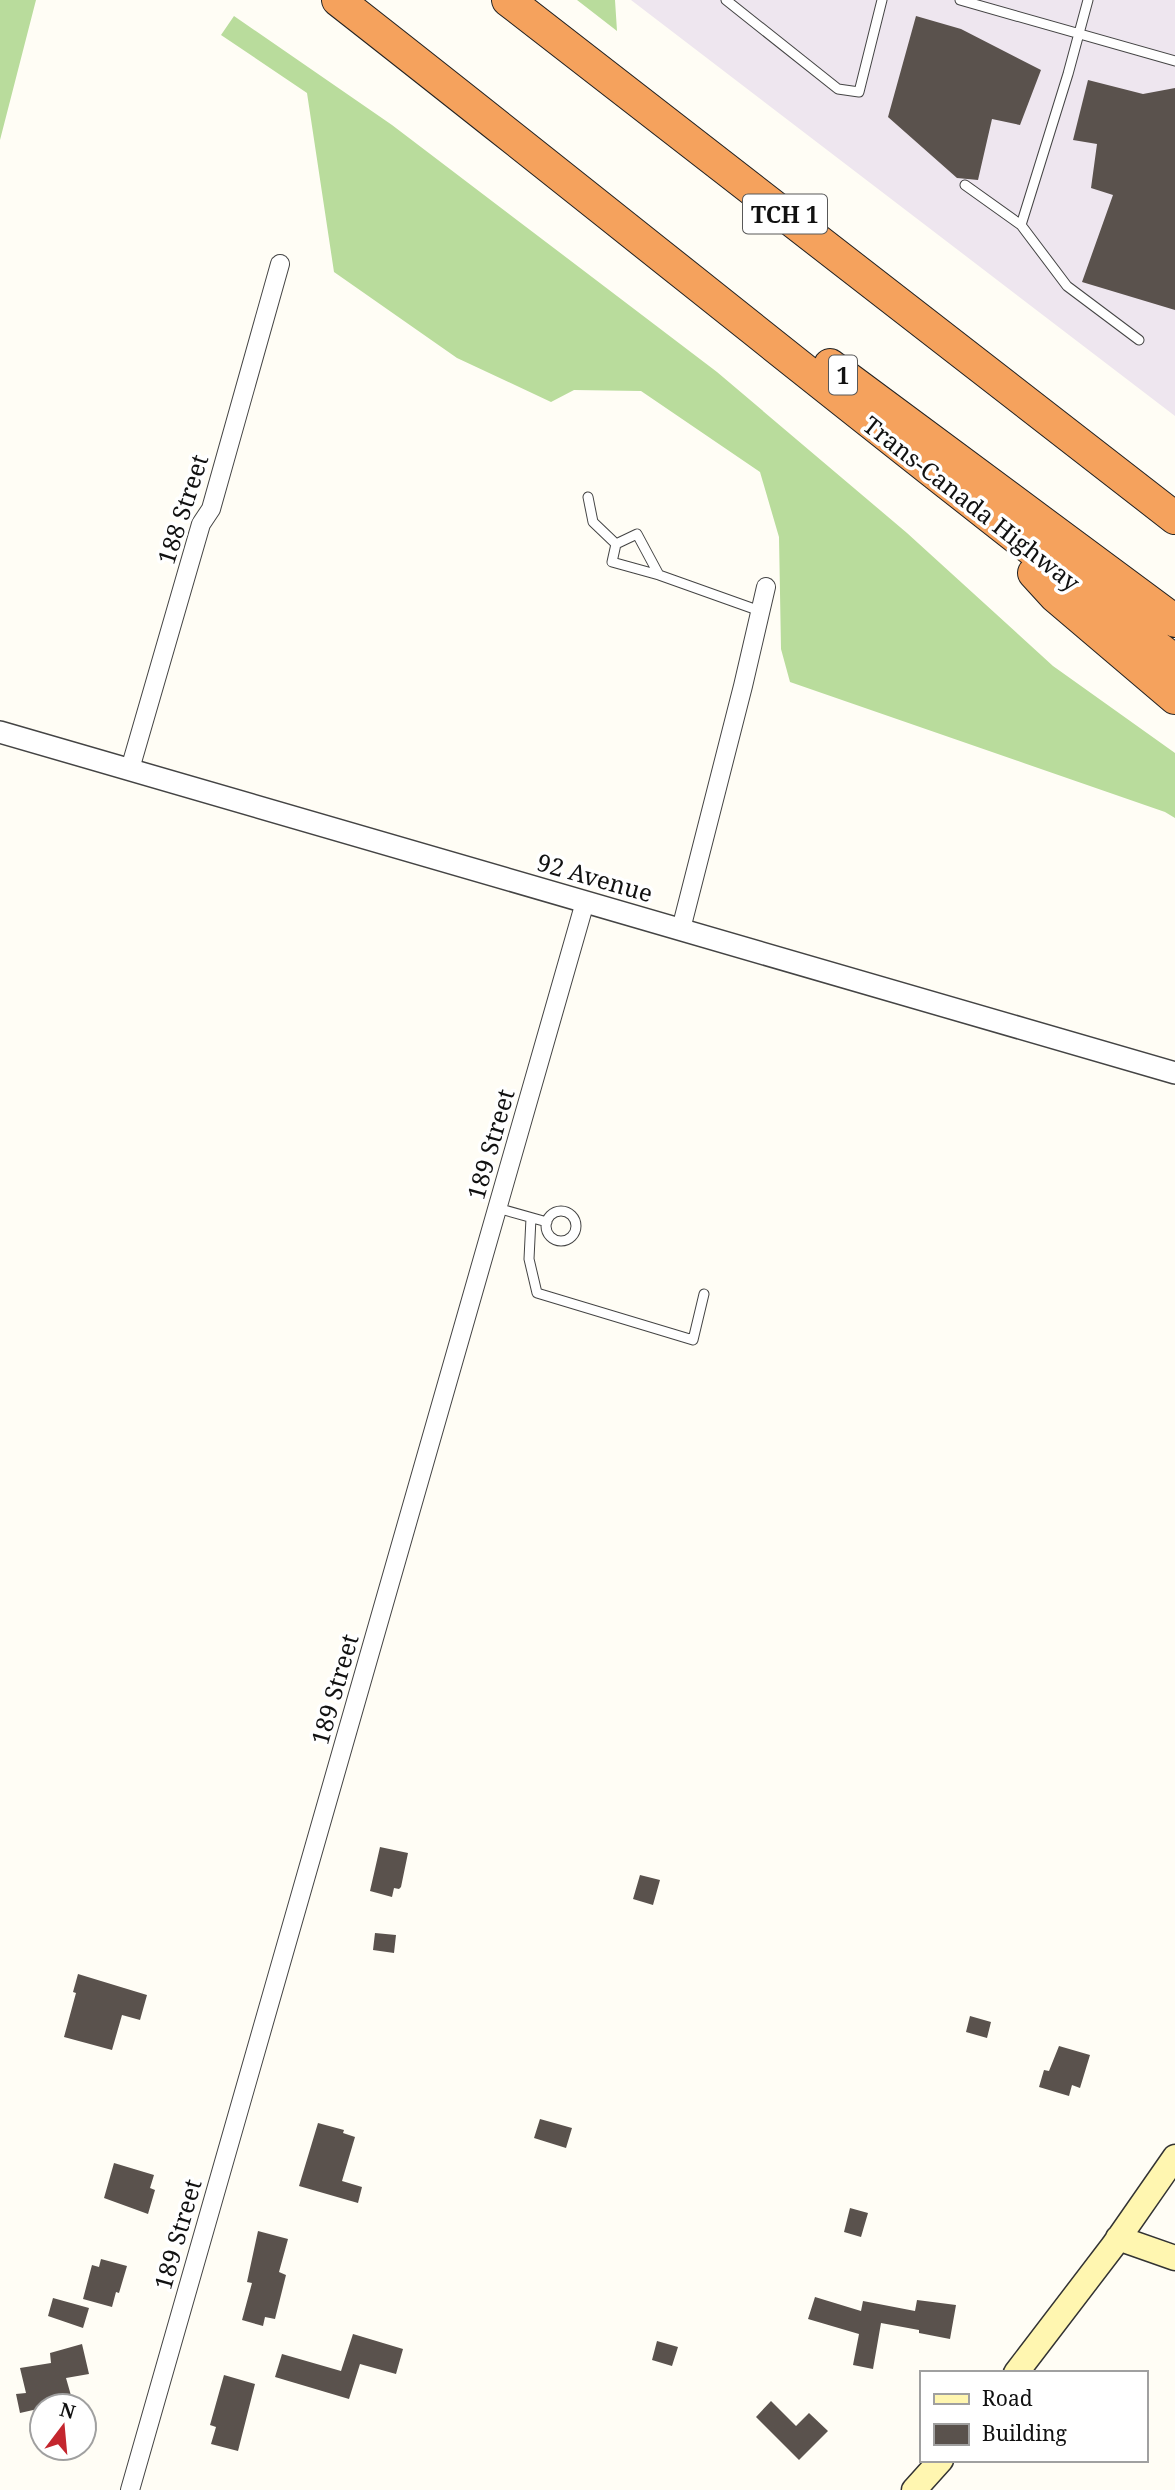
<svg xmlns="http://www.w3.org/2000/svg" width="1175" height="2490" font-family="'Noto Serif',serif">
<style>
.industrial{fill:#eee6ef}
.forest{fill:#b9dc9c}
.building{fill:#5a524d}
.lines{fill:none;stroke-linecap:round;stroke-linejoin:round}
.service-casing{stroke:#444;stroke-width:11}
.minor-casing{stroke:#444;stroke-width:20}
.tertiary-casing{stroke:#444;stroke-width:24}
.secondary-casing{stroke:#333;stroke-width:27}
.motorway-casing{stroke:#222;stroke-width:34}
.service{stroke:#fff;stroke-width:9}
.minor{stroke:#fff;stroke-width:18}
.tertiary{stroke:#fff;stroke-width:21}
.secondary{stroke:#fff6b0;stroke-width:24}
.motorway{stroke:#f5a25d;stroke-width:32}
.labels{text-anchor:middle;dominant-baseline:central;stroke-width:7;stroke-linejoin:round;paint-order:stroke}
.shield{fill:#fff;stroke:#585858;stroke-width:2}
.shield-label{font-size:23px;font-weight:bold;fill:#111}
.street-label{font-size:24px;fill:#111;stroke:#fff}
</style>
<rect width="100%" height="100%" fill="#fffdf5"/>
<path class="industrial" d="M631,0h544v417v-1z"/>
<path class="forest" d="M0,0h36l-36,140z
M577,0h38l2,31z
M234,16l158,109 325,247 190,161 146,133 122,87v65l-10,-6 -375,-130 -9,-33 -2,-112 -19,-65 -119,-81 -67,-1 -23,12 -94,-44 -123,-86 -27,-179 -86,-58z"/>
<path class="building" d="M916,16l45,13 80,41 -21,55 -28,-6 -14,61 -21,-2 -69,-61z
M1088,80l55,14 32,-6v222l-93,-28 31,-87 -22,-7 6,-44 -24,-4z
M380,1847l28,6 -7,34 -2,2 -5,-1 -2,9 -22,-6z
M640,1875l20,5 -7,25 -20,-6z
M375,1933l21,2 -2,18 -21,-3z
M78,1974l69,21 -7,25 -18,-5 -10,35 -48,-13 12,-44 -3,-1z
M970,2016l21,6 -4,16 -21,-6z
M1059,2046l31,9 -10,33 -8,-3 -3,11 -30,-9 5,-17 5,1z
M540,2119l32,9 -6,20 -32,-10z
M318,2123l26,7 -1,3 12,4 -13,44 20,6 -4,16 -59,-17z
M114,2163l40,12 -4,13 5,2 -7,24 -44,-16z
M850,2208l18,5 -7,24 -17,-5z
M258,2231l30,8 -9,33 7,3 -11,44 -10,-2 -2,9 -21,-6 10,-37 -5,-1z
M101,2259l26,7 -8,27 -3,-1 -4,15 -29,-8 9,-34 7,2z
M815,2297l46,14 2,-10 52,10 2,-11 39,5 -6,34 -31,-6v-3l-38,-7 -8,46 -20,-4 6,-31 -51,-15z
M53,2298l36,10 -6,20 -35,-12z
M353,2334l50,15 -7,25 -36,-10 -11,35 -74,-22 7,-23 59,17z
M657,2341l21,6 -6,19 -20,-6z
M82,2344l7,30 -23,4 8,28h-32v2l-22,5 -4,-19 10,-1 -6,-25 31,-5 -1,-10z
M224,2375l31,9 -17,67 -27,-7 5,-17 -6,-2z
M771,2401l25,25 13,-13 19,18 -29,29 -43,-43z"/>
<g class="lines">
<g class="service-casing">
<path id="service" d="M726,0l112,89 21,3 23,-92
M960,0l215,61
M1088,0l-20,74 -47,151 46,61 72,54
M965,185l56,40
M588,497l5,25 23,22
M659,575l-47,-13 4,-18 21,-10 22,41 101,36
M497,1208l50,14
M546 1226a15 15 0 1 1 30 0a15 15 0 1 1-30 0Z
M531,1218l-2,41 8,34 156,47 11,-46"/>
</g>
<g class="minor-casing">
<path id="minor" d="M130,769l71,-245 10,-15 69,-245
M681,929l62,-243 23,-99
M130,2490l455,-1588"/>
</g>
<g class="tertiary-casing">
<path id="tertiary" d="M0,732l1175,341"/>
</g>
<g class="secondary-casing">
<path id="secondary" d="M1118,2238l57,20
M1016,2373l97,-127 62,-89
M914,2490l27,-30"/>
</g>
<g class="motorway-casing">
<path id="motorway" d="M338,0c280,219 555,444 837,661
M508,0l667,518
M830,365l345,256
M1034,573l21,23 120,102"/>
</g>
<use href="#service" class="service"/>
<use href="#minor" class="minor"/>
<use href="#tertiary" class="tertiary"/>
<use href="#secondary" class="secondary"/>
<use href="#motorway" class="motorway"/>
</g>
<g class="labels">
<g class="shield">
<rect x="743" y="194.5" width="84" height="39" rx="5"/>
<rect x="829" y="355.5" width="28" height="39" rx="5"/>
</g>
<g class="shield-label">
<text x="785" y="214">TCH 1</text>
<text x="843" y="375">1</text>
</g>
<g class="street-label">
<text transform="translate(972 503) rotate(38)">Trans-Canada Highway</text>
<text transform="translate(182 509) rotate(-72)">188 Street</text>
<text transform="translate(595 877) rotate(16)">92 Avenue</text>
<text transform="translate(490 1144) rotate(-74)">189 Street</text>
<text transform="translate(334 1689) rotate(-74)">189 Street</text>
<text transform="translate(177 2234) rotate(-74)">189 Street</text>
</g>
</g>
<rect x="920" y="2371" width="228" height="91" fill="#ffffff" stroke="#a0a0a0" stroke-width="2"/>
<rect x="934" y="2394" width="35" height="10" fill="#fff6b0" stroke="#a0a0a0" stroke-width="2"/>
<text x="982" y="2406" font-size="21" fill="#111111">Road</text>
<rect x="934" y="2424" width="35" height="21" fill="#5a524d" stroke="#a0a0a0" stroke-width="2"/>
<text x="982" y="2441" font-size="21" fill="#111111">Building</text>
<g transform="translate(63 2427) rotate(16)"><circle r="33" fill="#ffffff" stroke="#a0a0a0" stroke-width="2"/>
<path d="M0-5L12 26L0 18L-12 26Z" fill="#c4262e"/>
<text y="-10" font-size="19" font-weight="bold" text-anchor="middle" fill="#111111">N</text>
</g>
</svg>
